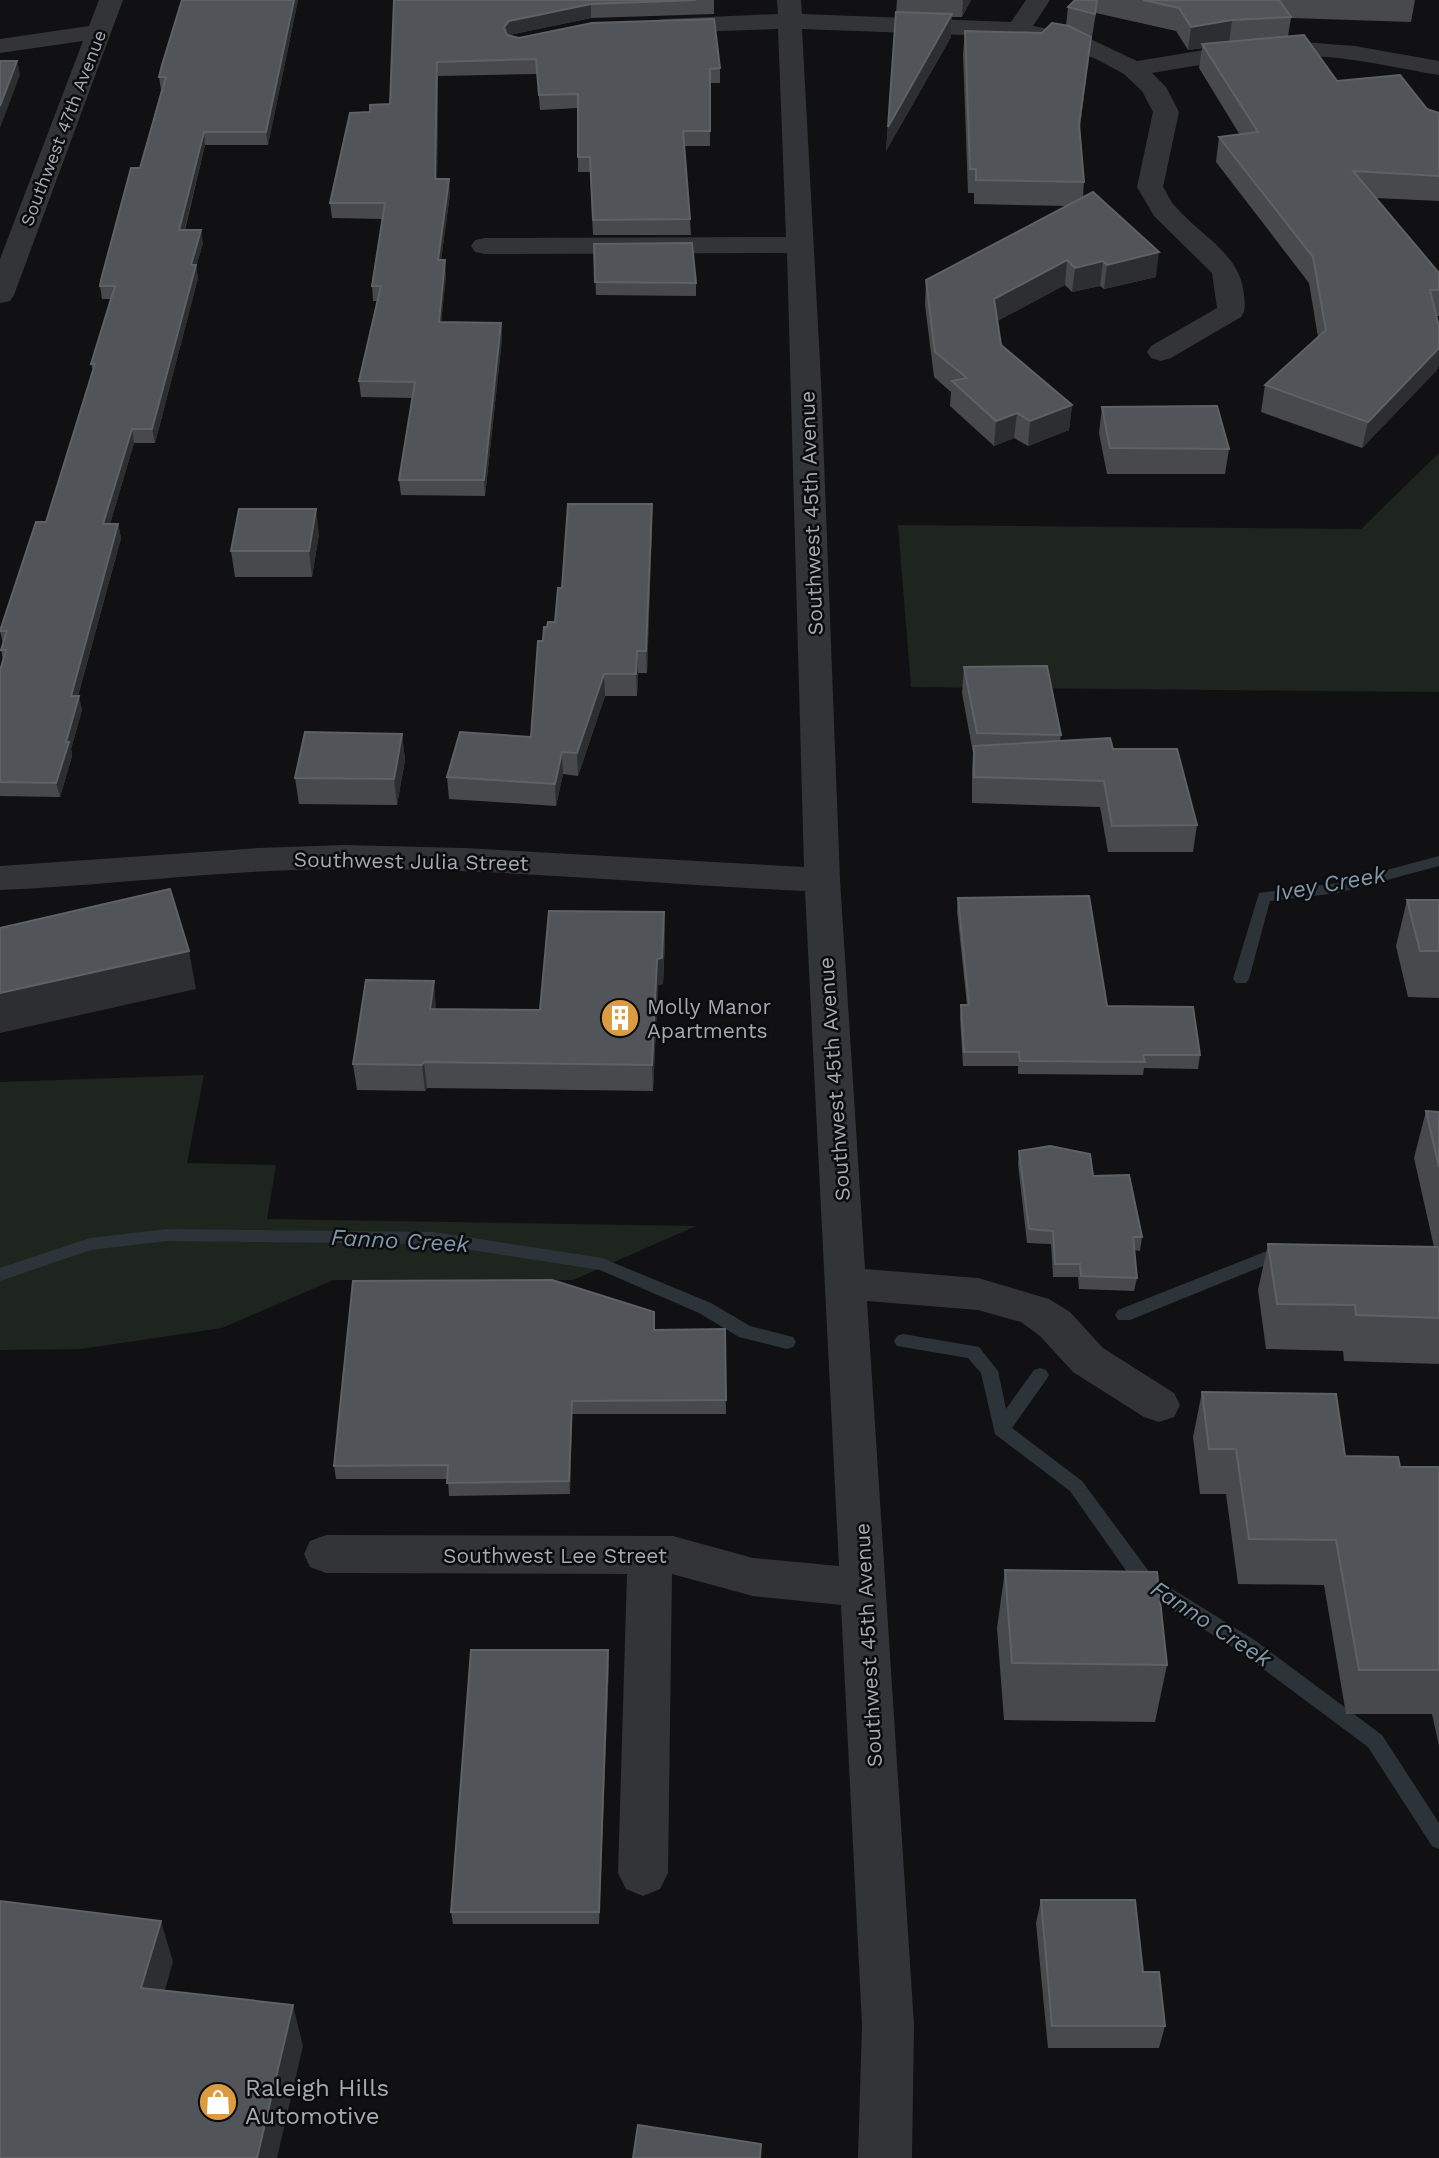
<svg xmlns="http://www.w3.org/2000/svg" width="1439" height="2158" font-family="'Work Sans',sans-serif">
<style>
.green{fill:#1e251f}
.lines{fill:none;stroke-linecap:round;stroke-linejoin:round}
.stream{fill:#2c343a;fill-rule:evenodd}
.minor{fill:#333437;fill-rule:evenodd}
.wall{fill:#47494d}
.shaded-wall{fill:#2d2e31}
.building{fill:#515458;stroke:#5e6166;stroke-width:2}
.labels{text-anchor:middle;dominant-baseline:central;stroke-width:5;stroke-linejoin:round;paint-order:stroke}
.far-street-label{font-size:18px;fill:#a4a9b2;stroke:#0c0c0e}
.street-label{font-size:21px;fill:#a4a9b2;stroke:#0c0c0e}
.poi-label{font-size:21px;fill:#a4a9b2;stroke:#0c0c0e;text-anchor:start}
.water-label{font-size:23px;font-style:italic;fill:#7f98a9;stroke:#0c0c0e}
.near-poi-label{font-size:24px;fill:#a4a9b2;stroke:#0c0c0e;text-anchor:start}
</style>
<rect width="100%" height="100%" fill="#111113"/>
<path class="green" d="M1439,453v239l-528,-5 -13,-162 463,4z
M204,1075l-17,88 89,2 -9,54 429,7 -123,54h-240l-111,48 -141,21 -81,1v-268z"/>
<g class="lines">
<path class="stream" d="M1439,856v10l-101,27 -68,8 -21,78 -3,4h-10l-3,-4 26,-86 79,-10z
M167,1229l266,3 169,26 109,45 39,23 43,11 3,5 -3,5 -6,2 -48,-12 -40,-24 -99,-43 -167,-26 -266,-3 -76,9 -91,31v-13l90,-30z
M1282,1245l6,1 2,5 -2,5 -158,64h-12l-3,-5 3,-5z
M903,1334l76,13 19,24 8,38 28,-39 6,-2 6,2 3,5 -3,5 -34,48 70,53 71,96 103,64 126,94 57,88v26l-7,-3 -64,-99 -126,-94 -103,-64 -69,-98 -75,-57 -14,-61 -13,-15 -71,-12 -3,-5 3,-5z"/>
<path class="minor" d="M99,0h24l-109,295 -4,6 -10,2v-44l83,-218 -83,12v-14l89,-13z
M777,0h24l1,14 209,8 15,-22h24l-17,26 51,10 53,25 92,-15 73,-4 53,4 84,15v14c-37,-6 -74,-15 -111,-18 -59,-4 -118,6 -176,16l14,14 13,25 -16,75c4,6 7,14 12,19 24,29 67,48 69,90 1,8 2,14 -3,21l-70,41 -10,3 -10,-3 -4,-6 4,-6 66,-38 -5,-35 -58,-57 -17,-29 16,-75 -11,-21 -18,-17 -26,-14 -30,-13 -50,-10 -216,-8 19,352 19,499 25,389 113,9 71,21 21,13 33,36 71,45 6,12 -6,12 -15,5 -15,-5 -71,-45 -33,-36 -19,-14 -43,-12 -111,-9 47,724 -2,133h-54l4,-133 -21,-420 -88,-9 -81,-22 -4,299 -8,16 -17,7 -17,-7 -8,-16 9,-299 -301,-1 -16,-6 -6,-13 6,-13 16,-6 347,1 80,22 86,8 -34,-675c-154,-7 -307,-23 -461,-22 -115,0 -229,16 -344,21v-24l258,-18 87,-3 119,3 340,19 -17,-614 -302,1 -10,-2 -4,-6 4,-6 10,-2 301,-1 -8,-208 -115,4 -9,-2 -3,-5 3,-5 9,-2 115,-5z"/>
</g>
<path class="wall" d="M182,0h116l-30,145h-63l-20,85 18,13 -7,24 2,11 -43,165h-21l-24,81h8l3,14 -43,158 4,14 -11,39 1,7 -12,41 -60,-1v-125l3,-11 -2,-10 2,-6 -3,-13 46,-109 47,-151 -2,-7 20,-65h-9l-2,-13 40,-118 21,-78 -2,-13z
M394,0h320v14l-123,4 -82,17 10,3 201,30v15h-10v63h-26l6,73 1,16h-98l-3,-63h-12v-64l-38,2 -3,-36 -99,2 -1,103 13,15 -9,66 5,15 -5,47 60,1 1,16 -17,157 -84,-1 -2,-15 13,-82 -51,-1 -2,-16 18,-80h-4l-1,-15 10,-67 -50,-1 -2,-15 40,-91 20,-8z
M897,0h74l-9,17h-10l-1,20 -65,114z
M1075,0h340l-4,22 -120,-4 -3,18 49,45 102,32v88l-63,-3 63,75v43h-3l3,11v36l-2,7 -75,78 -101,-36 4,-27 53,-48 -9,-54 -93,-121 3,-25 21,-2 -41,-67 3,-20 -14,2 -12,-19 -80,-18 -4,24h-1l-11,91 4,54 -1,15 73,80 -52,12 -4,-3 -28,6 -7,-7 -68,36 4,24 71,60 -3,25 -41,16 -14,-8 -20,8 -44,-40 1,-14 -17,-15 -9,-72 1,-25 141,-74 -93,-2v-11h-6l-5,-139 2,-23 77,2 24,-7 2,-19z
M594,244l102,39v13l-100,-1z
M1102,407l127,42 -4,25h-118l-8,-41z
M652,526l-5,147h-9l-1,23h-32l-27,80 -15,-2 -7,32 -107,-7 -2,-22 84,-40 12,-96 4,-14 8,-5 7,-34z
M319,534l-7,43h-77l-4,-26z
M964,667l97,68 -1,6 53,8 84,76 -4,27h-85l-8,-45 -128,-4v-31l1,-19 -11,-60z
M402,734l3,26 -8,45 -98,-1 -4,-26z
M958,898l149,108 93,49 -2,14 -54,-1 -1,7 -125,-1v-8h-55l-3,-48 1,-13h6l-10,-94z
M1407,900h32v98l-31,-1 -12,-51z
M664,912l1,27 -2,45 -5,1 -5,106 -226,-3 -2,3 -68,-1 -4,-26 83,-55 104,1z
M1426,1111l13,1v252l-95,-3 -1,-10 -77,-2 -8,-59 10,-46 166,3 -20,-89z
M1019,1151l74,25 49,61 -2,14 -6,-1 3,28 -3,13 -55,-2 -1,-12h-25l-2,-33 -24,-1 -9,-79z
M725,1329l1,85h-154l-2,80 -121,2 -1,-17h-112l-2,-13 320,-136z
M1202,1392l143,64 55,11h39v279l-7,-32h-86l-22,-129 -86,-1 -12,-90h-26l-7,-57z
M1005,1570l162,95 -12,57 -151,-2 -7,-92z
M609,1663l-10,261h-146l-2,-12z
M1041,1900l102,72 22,54 -6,22h-111l-12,-125z"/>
<path class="shaded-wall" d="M294,0h4l-30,145 -2,-13z
M963,0h8l-9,17z
M591,4v14l-82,17 -4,7 -1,-15 5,-6z
M952,14l-1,23 -65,114 2,-24z
M1232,20l-3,23 -27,1v4l-14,2 3,-23z
M1091,37l-2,23 -12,87 2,-23z
M17,61l3,14 -20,53v-22z
M437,62l1,14 -1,118 -2,-15z
M204,132l1,13 -24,98 -2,-13z
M449,179l1,15 -11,81 -1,-15z
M201,230l2,13 -7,24 2,11 -43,165 -3,-14 39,-164z
M1159,252l-3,25 -52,12 3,-24z
M445,260l1,15 -6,63 -1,-16z
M1067,260l-2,25 -73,39 2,-25z
M1103,261l-3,25 -28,6 3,-24z
M501,323l1,16 -17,157 -1,-16z
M1439,348v15l-2,7 -75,78 6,-26z
M1072,405l-3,25 -41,16 2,-25z
M1017,413l-3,25 -20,8 2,-25z
M132,429l2,14 -28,95 -3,-14z
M652,504v22l-5,147 -1,-22z
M316,509l3,25 -7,43 -3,-26z
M118,524l3,14 -47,172 -3,-14z
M637,651l1,22 -1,23 -1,-22z
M604,674l1,22 -27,80 -1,-23z
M79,696l3,14 -11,39 1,7 -12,41 -4,-14 10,-41z
M402,734l3,26 -8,45 -3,-26z
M562,752l1,22 -7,32 -1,-22z
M664,912l1,27 -2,45 -5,1 -5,106 -1,-26 5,-106z
M189,951l7,38 -196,44v-40z
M434,981l2,26 -3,28 -3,-26z
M424,1062l3,26 -2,3 -3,-26z
M572,1401v13l-2,80 -1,-13z
M608,1650l1,13 -10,261v-12z
M161,1921l12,41 -19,66 -13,-40z
M293,2005l10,41 -26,112h-20z"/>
<path class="building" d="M182,0h112l-28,132h-62l-25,98h22l-10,35h5l-44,164h-20l-29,95h15l-47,172h8l-13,46h3l-13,41 -56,-1v-111l6,-21h-5l6,-19h-7l36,-109h10l49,-158h-4l24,-78h-15l1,-6 30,-112h9l26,-91h-7l3,-12z
M394,0h302l-105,4 -82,17 -5,6 3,8 12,3 73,-15 122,-4 6,49 -10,1v62h-27l7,88 -97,1 -3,-63h-12v-63l-39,1 -3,-36 -99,3 -2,117h14l-11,81h7l-6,62 62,1 -17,157h-85l16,-98 -56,-1 22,-95h-9l13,-83h-55l20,-90 20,-1v-7l20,-1z
M1075,0h22l-2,14 -27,-7z
M1143,0h136l12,17 -59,3 -41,7 -12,-19z
M896,12l56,2 -64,113z
M1052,23l17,3 22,11 -12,87 5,58 -108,-2v-11h-6l-5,-138 77,2z
M1304,35l33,46 63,-6 27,34 12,4v63l-86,-5 86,102v17h-9l9,37v21l-71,74 -103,-37 61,-55 -13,-73 -94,-120 39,-5 -56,-88z
M0,61h17l-17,45z
M1093,192l66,60 -52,13 -4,-4 -28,7 -8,-8 -73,39 7,46 71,60 -42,16 -13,-8 -21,8 -44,-40 15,-3 -32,-26 -9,-72z
M692,243l4,40 -101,-1 -1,-38z
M1217,406l12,43 -119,-1 -8,-41z
M568,504h84l-6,147h-9l-1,23h-32l-27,79 -15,-1 -7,32 -108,-7 13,-45 71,5 7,-96h5l1,-14h3l1,-5h7l3,-34h4z
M239,509h77l-7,42h-78z
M1047,666l14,69 -84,-2 -13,-66z
M305,732l97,2 -8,45 -99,-1z
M1110,738l3,11h64l20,76 -85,1 -8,-45 -130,-4v-31z
M170,889l19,62 -189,42v-65z
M1089,896l18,110 86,1 7,48h-57l2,7 -125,-1 -1,-9h-55l-3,-47h8l-11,-107z
M1407,900h32v51h-19z
M549,911l115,1 -2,46 -5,1 -5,106 -228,-3 -2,3 -69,-1 13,-84 68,1 -4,28 110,1z
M1426,1111l13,1v55z
M1050,1146l40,8 3,22 36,-1 13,62h-9l4,41 -56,-2 -1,-12h-25l-2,-33 -24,-2 -10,-78z
M1268,1244l171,3v71l-83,-3 -1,-10 -78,-1z
M552,1280l102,32v18l71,-1 1,71 -154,1 -3,80 -122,2 1,-18 -114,1 19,-185z
M1202,1392l134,2 9,62 53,1 2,10h39v203h-80l-23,-130 -87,-1 -13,-90h-27z
M1005,1570l152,2 10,93 -155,-2z
M471,1650h137l-9,262h-148z
M1041,1900h94l8,72h16l6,54h-113z
M0,1901l161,20 -20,67 152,17 -36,153h-257z
M638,2125l123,19 -1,14h-127z"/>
<defs>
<g id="building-disc" transform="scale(2.0125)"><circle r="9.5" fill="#db9c41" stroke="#0c0c0e"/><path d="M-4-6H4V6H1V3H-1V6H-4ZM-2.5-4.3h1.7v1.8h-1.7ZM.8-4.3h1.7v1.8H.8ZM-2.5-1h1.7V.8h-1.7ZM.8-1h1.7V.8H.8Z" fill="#fff"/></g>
<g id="shop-disc" transform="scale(2.0125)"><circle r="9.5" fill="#db9c41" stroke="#0c0c0e"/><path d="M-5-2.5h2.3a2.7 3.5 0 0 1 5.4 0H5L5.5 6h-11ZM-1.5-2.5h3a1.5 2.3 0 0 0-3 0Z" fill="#fff"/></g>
</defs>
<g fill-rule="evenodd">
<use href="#building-disc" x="620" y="1018"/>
<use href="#shop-disc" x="218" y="2102"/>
</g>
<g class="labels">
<g class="far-street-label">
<text transform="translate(63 128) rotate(-69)">Southwest 47th Avenue</text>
</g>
<g class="street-label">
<text transform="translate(811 513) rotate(-92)">Southwest 45th Avenue</text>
<text transform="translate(411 861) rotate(1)">Southwest Julia Street</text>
<text transform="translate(834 1079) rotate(-94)">Southwest 45th Avenue</text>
<text x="555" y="1555">Southwest Lee Street</text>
<text transform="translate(868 1645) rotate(-93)">Southwest 45th Avenue</text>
</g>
<g class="poi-label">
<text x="647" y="1006">Molly Manor<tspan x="647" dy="24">Apartments</tspan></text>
</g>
<g class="water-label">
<text transform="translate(1330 884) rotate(-10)">Ivey Creek</text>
<text transform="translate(400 1241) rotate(3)">Fanno Creek</text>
<text transform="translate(1211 1624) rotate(33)">Fanno Creek</text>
</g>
<g class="near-poi-label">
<text x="245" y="2088">Raleigh Hills<tspan x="245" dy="28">Automotive</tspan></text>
</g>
</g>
</svg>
